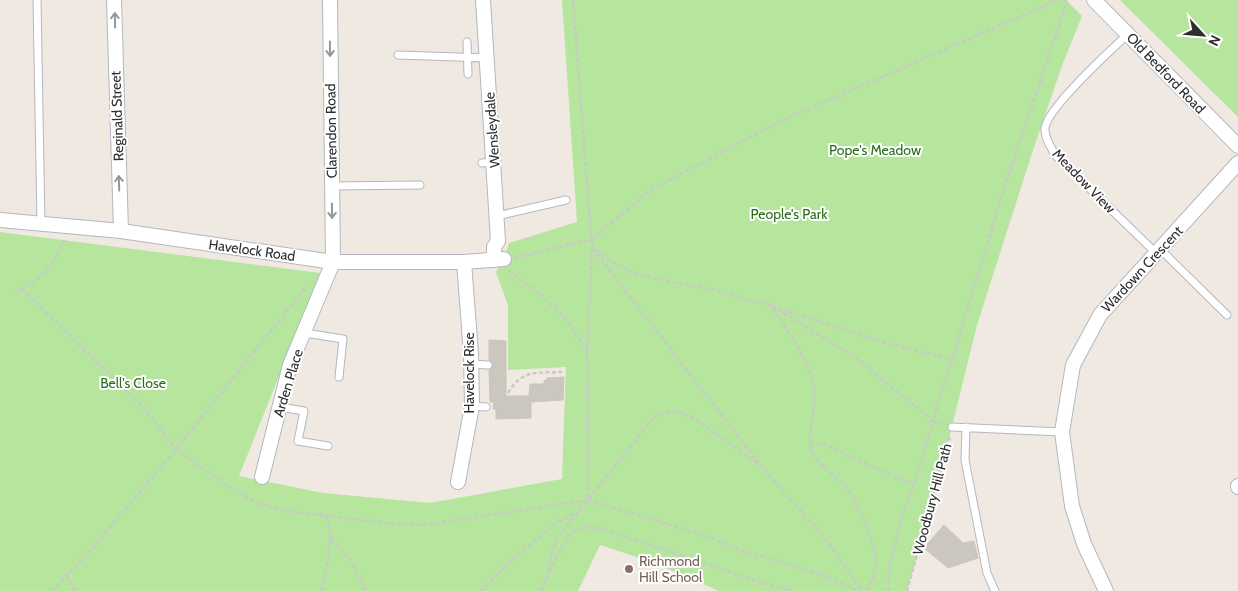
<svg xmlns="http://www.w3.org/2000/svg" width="1238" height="591" font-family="Cabin,sans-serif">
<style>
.green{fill:#b6e59e}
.building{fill:#cbc7bf;stroke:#cbc5ba}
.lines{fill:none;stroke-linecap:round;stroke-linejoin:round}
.lane-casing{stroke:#b4b7c1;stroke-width:9}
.street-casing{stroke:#b4b7c1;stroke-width:16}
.path{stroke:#c9c9c9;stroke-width:2.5;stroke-dasharray:4 2.5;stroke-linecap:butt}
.lane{stroke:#fff;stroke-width:7}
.street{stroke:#fff;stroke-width:14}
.oneway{stroke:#969696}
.education-dot{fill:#8d6e63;stroke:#fff;stroke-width:2}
.labels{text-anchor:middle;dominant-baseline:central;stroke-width:4;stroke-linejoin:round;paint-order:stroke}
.street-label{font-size:14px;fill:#2e2e2e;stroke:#fff}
.park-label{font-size:14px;fill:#2c6e1b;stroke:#fff}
.education-label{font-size:14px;fill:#785e54;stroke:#fff;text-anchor:start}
</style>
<rect width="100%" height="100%" fill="#efe9e1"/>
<path class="green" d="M562,0h504l16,16 -19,47 -30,87 -56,175 -37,150 -33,116h-188l-67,-29 -52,-17 -22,46h-578v-359l320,41 -81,203 84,17 107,10 132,-24 4,-112 -58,3v-65l-12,-33 8,-13 5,-16 68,-21z
M1120,0h118v117z"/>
<path class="building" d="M489,340l17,1v55h23l1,-12h14v-3l3,-1v-2l17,-1 -1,23 -32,2v16l-35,1v-10h-3l1,-7h-4l-1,-32 4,-5 -4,-5z
M944,525l19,18 11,-2 4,17 -30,10 -24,-20z"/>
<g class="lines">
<g class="lane-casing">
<path id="lane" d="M37,0l4,224
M1128,34c-17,16 -81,74 -83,94 -1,10 7,21 11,28l101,98
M467,42l1,32
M398,55l89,3
M482,163l12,-1
M332,186l88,-1
M497,216l69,-16
M1161,250l66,65
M305,333l38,6 -4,38
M471,364l17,1
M472,406l14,1
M280,407l24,4 -6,30 30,5
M952,427l110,5
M966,427l-1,33 22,113 8,18"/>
</g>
<g class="street-casing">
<path id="street" d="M114,0l7,231
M483,0l15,241 -4,6v13
M1094,0l144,146
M0,220l121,11 212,31h131l40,-3
M262,477l28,-112 43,-103 -3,-262
M458,482l14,-76 -1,-52 -7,-92
M1238,486v1
M1106,591l-22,-47 -12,-38 -10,-74 11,-67 27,-50 138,-152"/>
</g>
<path class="path" d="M573,0l19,248 -5,102 1,148
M593,249l169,218 64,72 36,52
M596,250l20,15 17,8 38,9 38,7 63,17
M515,258l77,-19 60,-50 131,-69 275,-120
M509,271l32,24 23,22 23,33
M22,289l119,116 35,44 53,38 30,17 27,7 108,13 30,1 164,-25 68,-85 9,-3 11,-1 15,5 71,51
M14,293c30,-16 37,-24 51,-54
M772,306l83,51 78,64 73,-238 61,-180 -2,-3
M773,308c15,25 37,51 41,81 3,21 -9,43 -1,65 3,8 27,26 35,35 6,7 10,18 14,27 10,24 23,52 3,75
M777,308l110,35 65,17
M508,393c14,-24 29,-20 54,-21
M810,445l17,-1 20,11 67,30
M331,540c17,14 27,30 34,51
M549,571c7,-12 17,-36 29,-42 8,-4 19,-1 27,1l157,53 30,8
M67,576l7,15
M52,591l39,-41 85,-101 131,-163
M321,591c4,-22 16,-56 4,-75
M481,591l31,-31 44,-37 22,-11
M541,591l7,-17 3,-20 6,-16 31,-38 125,38 24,11 86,26 36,16
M888,591l2,-26 13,-53 11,-27 19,-64 11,4
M907,591l43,-155"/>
<use href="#lane" class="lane"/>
<use href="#street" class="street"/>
</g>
<defs><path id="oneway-shaft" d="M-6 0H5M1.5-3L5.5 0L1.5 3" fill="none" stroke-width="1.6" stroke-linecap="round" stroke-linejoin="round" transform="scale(1.25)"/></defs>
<g class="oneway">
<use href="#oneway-shaft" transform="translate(115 20) rotate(-91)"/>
<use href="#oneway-shaft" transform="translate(330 49) rotate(89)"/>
<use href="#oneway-shaft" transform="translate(119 183) rotate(-92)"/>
<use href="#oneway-shaft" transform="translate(332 211) rotate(89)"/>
</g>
<circle class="education-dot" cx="629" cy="569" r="5"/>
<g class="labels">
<g class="street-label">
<text transform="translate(1166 73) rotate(46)">Old Bedford Road</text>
<text transform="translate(117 116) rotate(-92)">Reginald Street</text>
<text transform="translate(492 130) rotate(-94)">Wensleydale</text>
<text transform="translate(331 131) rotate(-91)">Clarendon Road</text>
<text transform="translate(1084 181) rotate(46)">Meadow View</text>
<text transform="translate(252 250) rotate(8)">Havelock Road</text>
<text transform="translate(1142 269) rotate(-47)">Wardown Crescent</text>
<text transform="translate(469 373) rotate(-90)">Havelock Rise</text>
<text transform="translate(288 383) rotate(-73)">Arden Place</text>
<text transform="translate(932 499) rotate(-75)">Woodbury Hill Path</text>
</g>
<g class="park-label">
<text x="875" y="150">Pope's Meadow</text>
<text x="789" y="214">People's Park</text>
<text x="133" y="383">Bell's Close</text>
</g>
<g class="education-label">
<text x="639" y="561">Richmond<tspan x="639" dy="16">Hill School</tspan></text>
</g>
</g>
<g transform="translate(1203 35) rotate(116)" stroke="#ffffff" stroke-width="4" paint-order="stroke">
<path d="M0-4L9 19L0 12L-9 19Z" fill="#2e2e2e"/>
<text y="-8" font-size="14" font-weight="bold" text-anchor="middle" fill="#2e2e2e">N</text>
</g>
</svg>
